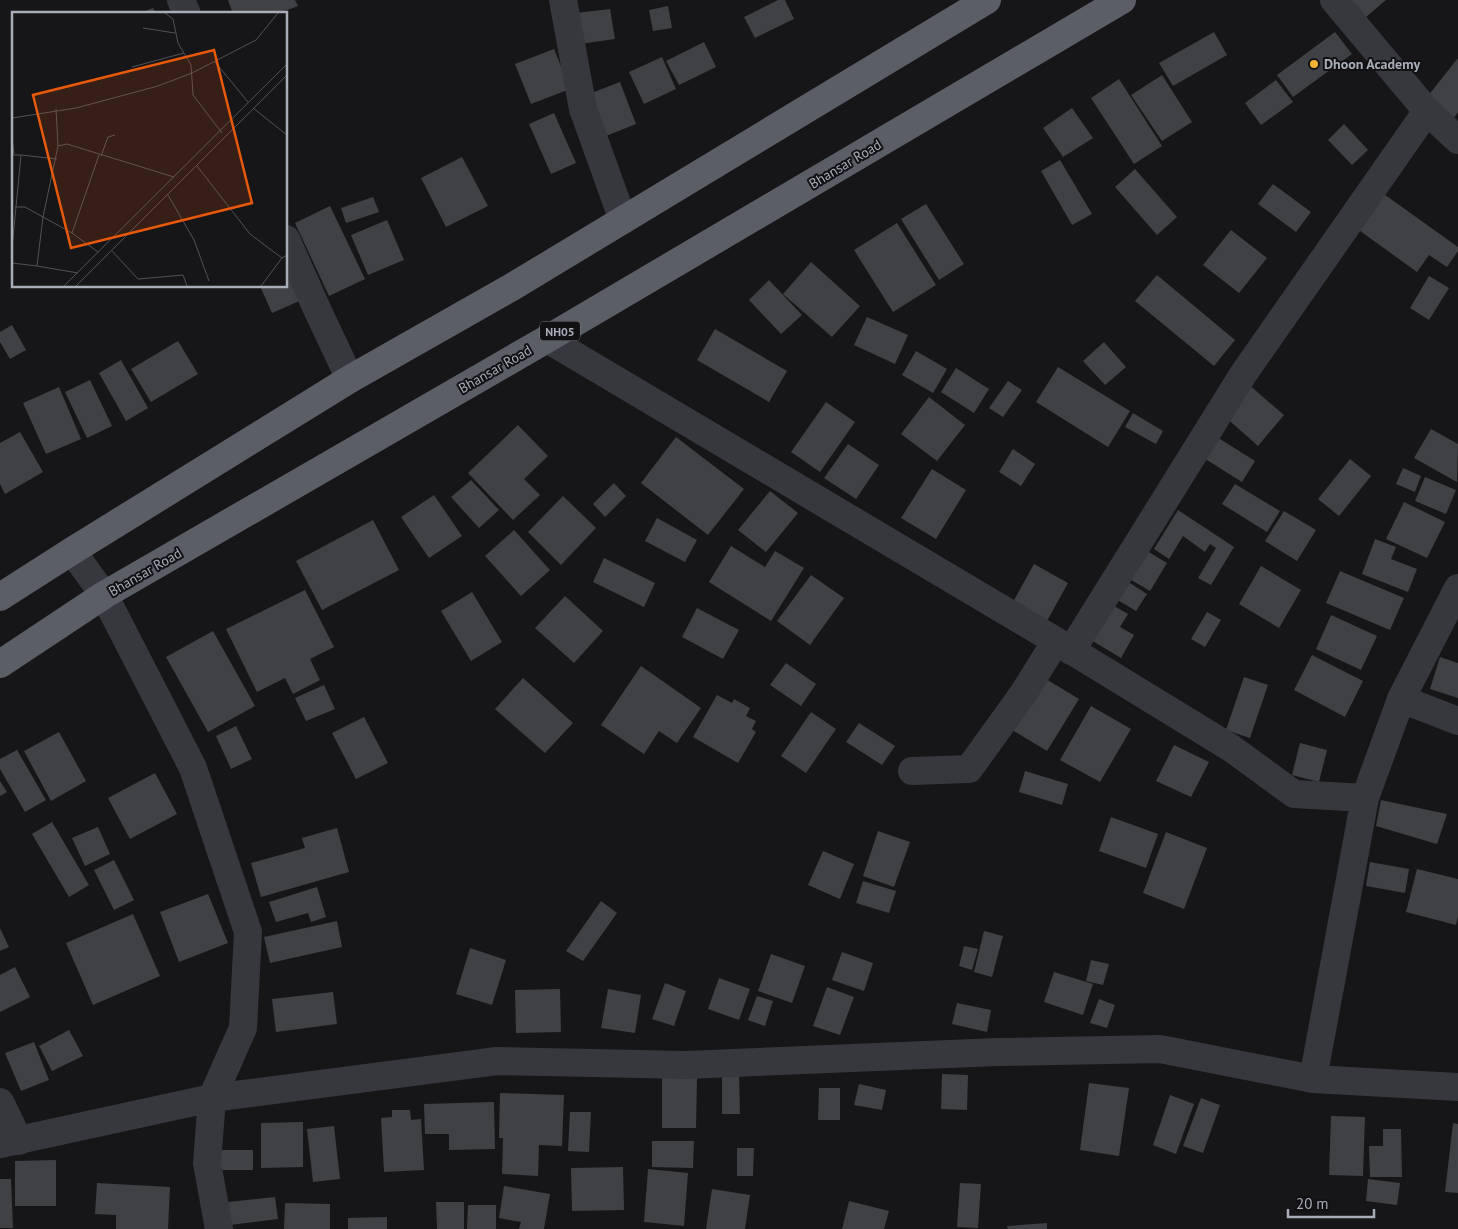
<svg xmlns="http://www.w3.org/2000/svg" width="1458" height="1229" font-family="'PT Sans',sans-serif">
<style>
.building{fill:#404145}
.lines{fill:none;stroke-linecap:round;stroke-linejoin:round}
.minor{stroke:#37383d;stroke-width:28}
.trunk{stroke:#5b5e65;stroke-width:28}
.poi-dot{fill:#f2b134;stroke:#111113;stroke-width:2}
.labels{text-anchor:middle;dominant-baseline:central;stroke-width:4;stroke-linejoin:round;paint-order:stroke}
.shield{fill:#111113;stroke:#7b7e86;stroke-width:1}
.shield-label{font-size:12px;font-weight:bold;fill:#a8adb8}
.poi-label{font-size:14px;font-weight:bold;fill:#a8adb8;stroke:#111113;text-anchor:start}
.street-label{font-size:14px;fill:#a8adb8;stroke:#111113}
.inset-road{fill:none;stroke:#505258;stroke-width:1}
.view{fill:#e8590c;fill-opacity:0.15;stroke:#e8590c;stroke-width:2.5}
.inset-edge{fill:none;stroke:#a8adb8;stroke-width:2.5}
</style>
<rect width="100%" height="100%" fill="#161618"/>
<path class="building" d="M228,0h67l3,6 -21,8h-44z
M778,0h7l9,19 -39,19 -11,-21z
M1351,0h35l-20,17z
M668,6l4,22 -19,3 -4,-21z
M153,8l3,6h-18z
M610,9l5,30 -35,5 -4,-31z
M1214,32l13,23 -54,31 -14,-23z
M1335,32l17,22 -59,43 -16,-22z
M704,42l12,25 -37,18 -13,-24z
M554,49l16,40 -39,15 -16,-40z
M662,57l14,32 -32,15 -15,-32z
M1458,58v54l-4,6 -27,-21z
M1162,75l30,47 -30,19 -31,-46z
M1119,79l43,67 -28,18 -43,-66z
M1276,80l17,22 -32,23 -16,-22z
M620,82l16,42 -30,12 -17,-42z
M1072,108l21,30 -30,19 -20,-29z
M554,113l22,50 -25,11 -22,-50z
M1344,124l24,26 -16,15 -24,-25z
M462,157l26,49 -42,21 -25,-49z
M1060,160l32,54 -20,11 -31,-54z
M1135,169l42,48 -20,18 -42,-48z
M1273,184l38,28 -15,20 -38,-28z
M1381,192l77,55v4l-11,16 -18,-12 -12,17 -61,-44z
M373,197l6,15 -33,11 -5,-15z
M926,204l38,60 -25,16 -38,-61z
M330,206l35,73 -36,17 -34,-73z
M387,220l17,40 -36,15 -17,-40z
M897,223l39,62 -43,27 -39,-62z
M1231,230l36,28 -28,35 -36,-28z
M286,258l18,41 -32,14 -12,-27h26z
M811,262l49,44 -28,31 -49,-43z
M1157,275l78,65 -21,26 -79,-65z
M1429,276l20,12 -20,32 -19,-12z
M769,280l33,35 -21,19 -32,-34z
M867,317l41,18 -13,29 -41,-19z
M12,325l14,25 -16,9 -10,-17v-10z
M715,329l72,42 -18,31 -72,-42z
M178,341l20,33 -47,28 -20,-33z
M1104,342l22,25 -21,18 -22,-24z
M916,351l31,18 -14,24 -31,-18z
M121,360l27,48 -22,13 -27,-48z
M1058,367l72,44 -22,36 -72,-45z
M956,368l33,21 -15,24 -33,-21z
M90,380l22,46 -25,12 -22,-46z
M1008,381l14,9 -19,27 -14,-9z
M1248,384l36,31 -26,31 -36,-32z
M59,387l22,52 -35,15 -23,-51z
M929,397l36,28 -28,36 -36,-27z
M826,402l29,20 -35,50 -29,-20z
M1133,413l30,18 -7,13 -31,-17z
M518,425l30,31 -24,23 16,16 -27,25 -45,-47z
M1431,429l27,15 -1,38 -43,-24z
M20,432l23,40 -38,22 -5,-10v-41z
M1212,434l43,27 -13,21 -43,-27z
M676,437l68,52 -36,46 -67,-52z
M848,444l31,21 -23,34 -32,-21z
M1013,449l22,15 -14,22 -22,-14z
M1350,459l21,17 -32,40 -21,-17z
M1403,468l18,8 -6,16 -19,-8z
M932,469l34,21 -30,49 -35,-21z
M1425,477l31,13 -10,24 -31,-13z
M471,480l28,30 -20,18 -28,-31z
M614,483l12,13 -21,21 -12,-13z
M1235,484l45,27 -13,21 -45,-28z
M770,491l28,22 -32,39 -28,-22z
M434,495l28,41 -33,22 -28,-41z
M563,496l33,32 -35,37 -33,-33z
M1404,502l41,20 -18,36 -41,-19z
M1178,510l56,37 -23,38 -13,-7 18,-30 -6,-4 -5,8 -22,-16 -14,23 -15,-10z
M1284,511l32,19 -19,31 -32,-20z
M657,518l40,22 -12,22 -40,-21z
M373,520l26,50 -77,40 -26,-49z
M514,530l36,40 -29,26 -36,-40z
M1375,539l21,8 -5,12 26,10 -9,23 -46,-18z
M731,546l34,21 10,-16 29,17 -33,53 -62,-39z
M1139,546l28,17 -17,28 -29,-17z
M604,558l51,25 -11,24 -51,-25z
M1034,564l34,19 -21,38 -34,-19z
M1261,566l40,24 -22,38 -40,-24z
M1340,571l64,27 -14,32 -64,-27z
M811,575l33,23 -34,47 -33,-24z
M1122,578l25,16 -11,17 -25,-15z
M305,590l29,57 -24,12 10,21 -27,14 -8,-16 -28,14 -31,-63z
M472,592l30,50 -31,19 -30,-50z
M565,596l38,35 -29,32 -39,-35z
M1107,602l21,12 -8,13 14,8 -13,23 -35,-21z
M697,608l42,22 -16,29 -41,-22z
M1207,612l14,8 -16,27 -14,-8z
M1331,615l46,21 -16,34 -45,-21z
M213,631l42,75 -47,26 -42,-75z
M1312,655l51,26 -18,36 -51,-27z
M1440,657l18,6v35l-28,-9z
M786,663l30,21 -15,22 -31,-21z
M641,666l60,42 -24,35 -18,-12 -15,23 -43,-29z
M1041,676l38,23 -32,52 -38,-23z
M1244,677l24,8 -18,53 -24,-8z
M523,678l50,45 -28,30 -50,-44z
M324,685l11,24 -29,12 -11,-23z
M717,695l15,8 2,-4 16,9 -4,8 10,5 -4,8 4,3 -18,31 -45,-26z
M1091,706l40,23 -31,53 -40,-22z
M811,712l25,17 -30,44 -25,-17z
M364,717l24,46 -32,16 -24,-46z
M859,723l36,23 -13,19 -36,-23z
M236,726l16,33 -21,10 -15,-33z
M59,732l27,49 -35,20 -27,-50z
M1300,743l27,7 -8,32 -27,-7z
M1174,745l35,17 -18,35 -35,-16z
M17,750l29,50 -21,12 -25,-43v-10z
M1025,771l43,13 -6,21 -43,-13z
M155,773l22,41 -47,25 -22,-41z
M0,781l7,11 -7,4z
M1381,800l66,14 -10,30 -61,-18z
M1111,817l47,17 -12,34 -47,-17z
M52,822l37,63 -20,12 -37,-63z
M98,827l12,27 -25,12 -13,-28z
M337,828l12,44 -88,25 -10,-34 54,-15 -3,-10z
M878,831l32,11 -16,45 -31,-11z
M1166,832l41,16 -23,61 -41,-16z
M823,851l31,13 -14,35 -32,-14z
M114,860l20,40 -20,10 -20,-40z
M1370,862l39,7 -4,24 -39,-7z
M1417,869l41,10v37l-2,9 -50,-13z
M863,881l33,10 -7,22 -33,-10z
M317,887l9,30 -15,5 -3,-9 -32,9 -7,-20z
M208,894l20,49 -49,19 -19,-50z
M601,901l16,12 -34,48 -17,-10z
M133,914l27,62 -67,29 -27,-62z
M337,921l5,26 -72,16 -6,-26z
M0,928l9,19 -9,4z
M984,931l19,5 -11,41 -18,-5z
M964,946l14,3 -6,21 -13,-4z
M470,948l36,12 -14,45 -36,-11z
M842,952l31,11 -9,28 -32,-11z
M771,954l34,12 -13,37 -34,-12z
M1091,960l18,4 -6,21 -17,-4z
M15,967l15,30 -30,15v-37z
M1054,972l39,12 -10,31 -39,-13z
M719,978l31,11 -11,31 -31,-11z
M665,983l21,8 -12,35 -22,-7z
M827,987l27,10 -14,38 -27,-9z
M560,989l1,43 -45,1 -1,-43z
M608,989l33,6 -6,38 -34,-5z
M333,992l4,32 -61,8 -4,-33z
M757,996l16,5 -8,25 -17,-6z
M1099,999l16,6 -8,23 -17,-5z
M957,1003l34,7 -4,22 -35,-8z
M69,1030l14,26 -31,15 -13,-25z
M34,1042l15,38 -28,11 -16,-38z
M722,1072h17l1,42h-18z
M942,1074l26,1 -1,35 -26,-1z
M662,1078h35l-1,50h-34z
M1089,1083l40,5 -10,68 -39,-6z
M859,1084l27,6 -4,20 -28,-5z
M819,1088h21v32h-22z
M500,1093l64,2 -2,51 -23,-1 -1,31 -36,-2 1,-36h-4z
M1170,1095l24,9 -18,50 -23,-9z
M1201,1098l19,7 -17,48 -20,-7z
M494,1102l1,47 -46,1v-16h-24l-1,-30z
M392,1110h18l1,10 10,-1 3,51 -40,2 -3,-54 11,-1z
M570,1112h21l-2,40 -21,-1z
M1331,1116l34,1 -2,59 -34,-1z
M303,1122v45l-42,1v-45z
M1453,1123l5,1v69l-13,-1z
M334,1126l6,53 -27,3 -6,-53z
M1383,1129h18l1,48h-32l-1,-31h14z
M652,1141h42l-1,27 -41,-1z
M737,1148h17l-1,28h-16z
M220,1150h33v20h-33z
M56,1160v46h-41v-45z
M623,1167l1,43 -52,1 -1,-43z
M648,1169l40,4 -4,53 -40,-4z
M0,1179h11l2,49h-13z
M1368,1179l32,4 -3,22 -31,-4z
M97,1183l73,4 -2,42h-52v-14l-21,-1z
M960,1183l21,1 -3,44 -21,-1z
M504,1186l46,8 -6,35h-25l2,-7 -22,-4z
M712,1189l38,6 -5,34h-39z
M275,1197l3,22 -48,6 -2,-23z
M849,1201l40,10 -5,18h-42z
M436,1202h28v27h-27z
M285,1203l45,1v25h-46z
M468,1205h28v24h-29z
M387,1217v12h-39v-11z
M1047,1223v6h-39l-1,-3z"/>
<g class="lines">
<path class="minor" d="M181,0l6,14
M563,0l20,109 40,111
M1427,111l31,29
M286,239l30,68 34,72
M547,339l509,302 175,107 63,46 71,4 -52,281
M72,551l32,44 89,173 55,164 -5,96 -31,70 -5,65 12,66
M1071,651l173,-278 183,-262 -93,-111
M1401,699l57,22
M912,771l57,-2 54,-75 33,-53
M1365,798l36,-99 57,-111
M0,1102l19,39
M0,1144l212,-46 285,-37 189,4 312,-13 162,-3 153,30 145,8"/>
<path class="trunk" d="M0,597l72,-46 278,-172 162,-92 475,-287
M0,664l104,-69 443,-256 575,-339"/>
</g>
<circle class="poi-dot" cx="1314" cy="64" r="5"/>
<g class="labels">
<rect class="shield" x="540" y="321.5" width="40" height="19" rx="4"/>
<g class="shield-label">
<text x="560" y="331">NH05</text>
</g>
<g class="poi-label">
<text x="1324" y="64">Dhoon Academy</text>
</g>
<g class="street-label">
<text transform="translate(845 164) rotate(-31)">Bhansar Road</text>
<text transform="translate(495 369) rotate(-30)">Bhansar Road</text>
<text transform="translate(145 572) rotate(-30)">Bhansar Road</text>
</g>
</g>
<g transform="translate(12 12)">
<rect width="275" height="275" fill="#161618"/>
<path class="inset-road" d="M153,1l8,6 5,24 13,22 2,30 29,38M131,16l32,5M203,50l33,40M120,55l52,-14M241,96l34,27M44,97l2,37 9,-2 107,33M0,106l64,-10 82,-22 34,-13 64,-33 22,-27M0,125l2,18h7M46,134l-15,71 29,16M89,144l7,-19 7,-2M185,154l53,68 32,24 5,-3M156,183l26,45 15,41M3,195h10l18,10 -6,49 41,7M0,236l9,-93 36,4M100,239l26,28 45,-4 4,11M86,240l-26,-19 27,-78M0,251l25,3M52,274l223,-222M64,274l211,-211M249,274l21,-28"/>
<path class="view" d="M202,38l38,153 -181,45 -38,-153z"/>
<rect width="275" height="275" class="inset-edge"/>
</g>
<path d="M1288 1209v8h86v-8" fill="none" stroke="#a8adb8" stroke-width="2.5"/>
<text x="1296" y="1209" font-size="15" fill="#a8adb8" stroke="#111113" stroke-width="4" paint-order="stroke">20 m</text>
</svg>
